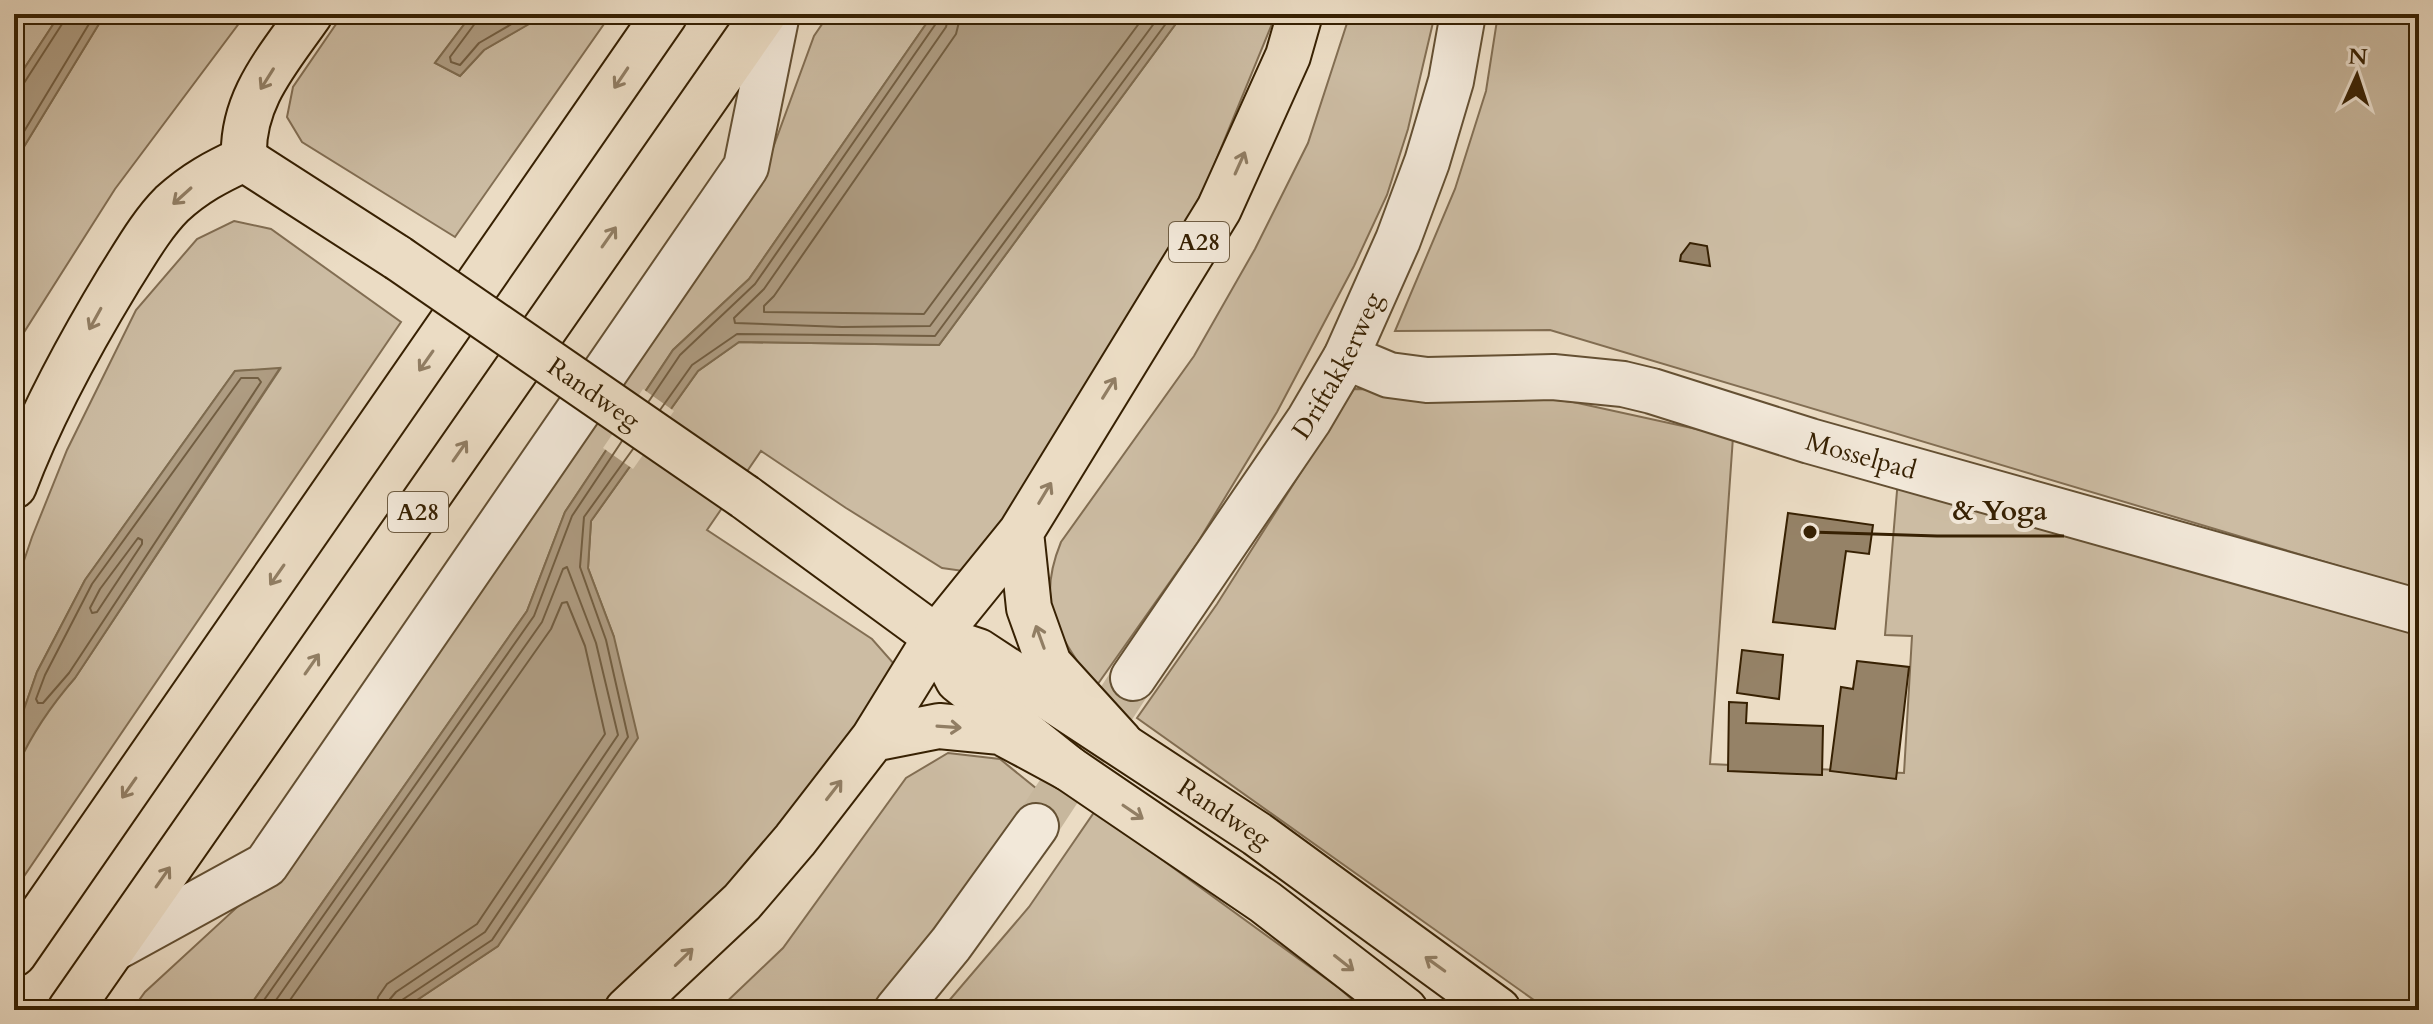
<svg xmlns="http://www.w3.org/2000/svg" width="2433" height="1024" font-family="Cardo,serif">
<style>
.green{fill:#ccbca3;stroke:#826e53;stroke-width:2}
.water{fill:#ae9c82;stroke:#7e6b4f;stroke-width:2}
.pier{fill:#ebdcc4}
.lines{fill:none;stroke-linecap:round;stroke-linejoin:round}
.shore{stroke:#725e42;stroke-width:2}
.building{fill:#958267;stroke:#372103;stroke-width:2}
.minor-tunnel{stroke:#c7b79d;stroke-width:44;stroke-dasharray:44 22;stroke-linecap:butt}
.minor-casing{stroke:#645033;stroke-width:48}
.major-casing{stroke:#372103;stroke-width:48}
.highway-casing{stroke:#372103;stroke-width:48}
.minor{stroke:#f2e8d9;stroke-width:44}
.major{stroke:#ebdcc4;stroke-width:44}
.highway{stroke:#ebdcc4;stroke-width:44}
.major-bridge-casing{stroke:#372103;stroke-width:48;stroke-linecap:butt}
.major-bridge{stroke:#ebdcc4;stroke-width:44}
.oneway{stroke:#917e64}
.labels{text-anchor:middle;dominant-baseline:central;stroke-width:8;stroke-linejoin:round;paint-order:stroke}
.shield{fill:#f2e8d9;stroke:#6f5d43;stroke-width:2}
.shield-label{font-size:24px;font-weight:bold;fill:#372103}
.street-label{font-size:26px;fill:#372103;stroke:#f2e8d9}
.leader{fill:none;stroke:#372103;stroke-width:3}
.callout-dot{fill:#372103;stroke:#f2e8d9;stroke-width:3}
.callout-label{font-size:28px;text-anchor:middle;font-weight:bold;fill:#372103;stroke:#f2e8d9;stroke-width:8;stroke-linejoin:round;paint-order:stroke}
</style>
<rect width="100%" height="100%" fill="#ebdcc4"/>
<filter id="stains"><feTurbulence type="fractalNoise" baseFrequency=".0025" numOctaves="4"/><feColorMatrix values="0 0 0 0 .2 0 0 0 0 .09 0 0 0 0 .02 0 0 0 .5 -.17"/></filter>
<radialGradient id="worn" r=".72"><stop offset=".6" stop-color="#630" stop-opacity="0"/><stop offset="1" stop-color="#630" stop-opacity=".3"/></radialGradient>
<path class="green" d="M14,14h46l-46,70z
M105,14h141l-131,175 -101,159v-185z
M343,14h129l-37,49 25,13 24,-26 51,-30 5,-6h71l-156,223 -153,-95 -15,-25 6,-30z
M829,14h104l-184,265 -76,71 -108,162 -38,99 -280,399h-115l13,-18 127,-117 494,-708 48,-131z
M1183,14h93l-68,166 -72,142 -134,203 -39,46 -21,-3 -96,-60 -85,-57 -54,79 165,109 23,26 -74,129 -202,207 -16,9h-201l96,-64 116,-309 -26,-69 3,-47 107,-150 41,-29 200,3z
M1350,14h85l-27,115 -21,66 -33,71 -77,146 -79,130 -103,146c-35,-54 -61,-80 -34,-146l133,-186 61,-107 53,-106z
M1498,14h921v576l-869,-260 -155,1 60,-142 31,-98z
M234,221l37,8 130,93 -387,569v-117l11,-26 24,-41 26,-29 205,-309 -45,2 -150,209 -48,92 -23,66v-148l18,-53 35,-87 69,-140 61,-71z
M1354,389l122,1 97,12 160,35 -23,327 194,9 8,-137 -27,-1 13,-156 521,144v387h-871l-411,-292 80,-114z
M948,753l52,6 37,30 -96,138 -69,83h-154l65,-62 123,-170z
M1095,811l244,177 25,22h-423l88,-103z"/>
<path class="water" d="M60,14h45l-91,149v-79z
M472,14h68l-4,6 -52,30 -24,26 -25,-13z
M933,14h250l-244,331 -200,-3 -41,29 -107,150 -3,47 26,69 24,101 -140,208 -96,64h-155l280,-399 38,-99 108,-162 76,-71z
M280,368l-205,310c-26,30 -46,59 -61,96v-36l23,-66 48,-92 150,-209z"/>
<path class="pier" d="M643,389l31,22 -41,58 -30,-21z"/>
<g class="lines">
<path class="shore" d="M478,14l-2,8 -26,35 1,5 9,3 19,-22 50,-29
M949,14l-3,13 -182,262 -30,29 1,5 107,4 88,-1 231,-312
M961,14l-5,20 -182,262 -10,10v6l160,2 222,-300
M14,87l10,-4 40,-62 2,-7
M14,148l81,-134
M241,378h17l3,4 -192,291 -26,30h-5l-2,-4 9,-24 47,-91z
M649,401l31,-46 75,-71 182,-262 2,-8
M660,410l32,-45 45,-31 198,2 238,-322
M138,538l4,2v4l-45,68 -5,1 -2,-5 10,-19z
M257,1010l277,-394 38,-100 50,-75
M269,1010l273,-388 21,-53 4,-2 29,76 22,92 -133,197 -89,60 -6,7 -2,11
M283,1010l268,-381 11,-26 5,-1 18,44 20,88 -128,190 -90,60 -9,13 -2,13
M398,1010l4,-10 90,-60 136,-203 -22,-97 -26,-73 4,-50 49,-68"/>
</g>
<path class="building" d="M1690,243l17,3 3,20 -30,-5 1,-6z
M1788,513l85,12 -4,29 -23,-3 -11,78 -62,-7z
M1742,650l41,5 -4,44 -42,-6z
M1857,661l52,6 -13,112 -66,-8 11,-84 12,2z
M1729,702l18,1 -1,20 77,3 -1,49 -94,-4z"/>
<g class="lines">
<path class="minor-tunnel" d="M1036,826l97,-148"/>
<g class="minor-casing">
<g id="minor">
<path id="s1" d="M1346,357l43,18 38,5 126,-3 70,7 29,7 158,50 609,171"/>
<path id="s2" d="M1133,678l176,-258 37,-63 52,-117 29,-78 24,-81 12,-67"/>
<path d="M113,949l153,-84 480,-698 31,-153"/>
<path d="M897,1010l54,-66 85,-118"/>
</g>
</g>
<g class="major-casing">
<g id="major">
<path d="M244,159l154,99"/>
<path id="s3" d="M745,497l191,140 42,14 279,183 241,176"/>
<path d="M936,637l22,43 110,88 197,134 140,108"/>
</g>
</g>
<g class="highway-casing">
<path id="highway" d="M14,486c27,-72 65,-141 105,-207 16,-25 32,-54 53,-75 23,-21 44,-32 72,-45 -3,-59 34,-99 66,-145
M1021,532l8,76 20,56 71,78
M873,739l66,-13 62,6 67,36
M14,954l651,-940
M70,1010l694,-996
M627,1010l115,-108 53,-62 78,-101 63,-102 85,-105 198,-323 69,-153 12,-42"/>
</g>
<use href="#minor" class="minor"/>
<use href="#major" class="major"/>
<use href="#highway" class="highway"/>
<g class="major-bridge-casing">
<g id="major-bridge">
<path id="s4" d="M398,258l347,239"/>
</g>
</g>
<use href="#major-bridge" class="major-bridge"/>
</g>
<defs><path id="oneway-shaft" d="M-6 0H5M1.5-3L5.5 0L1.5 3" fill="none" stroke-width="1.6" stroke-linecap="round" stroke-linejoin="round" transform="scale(2)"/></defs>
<g class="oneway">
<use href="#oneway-shaft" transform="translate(621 78) rotate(124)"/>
<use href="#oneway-shaft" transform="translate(267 79) rotate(122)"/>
<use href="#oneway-shaft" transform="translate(1240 163) rotate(-66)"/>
<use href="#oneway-shaft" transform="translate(182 196) rotate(138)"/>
<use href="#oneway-shaft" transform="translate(609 237) rotate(-55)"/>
<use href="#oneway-shaft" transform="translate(95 319) rotate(119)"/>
<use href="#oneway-shaft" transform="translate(426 361) rotate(125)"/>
<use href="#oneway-shaft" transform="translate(1109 388) rotate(-58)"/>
<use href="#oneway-shaft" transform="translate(460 451) rotate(-55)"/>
<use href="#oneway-shaft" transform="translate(1045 493) rotate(-59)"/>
<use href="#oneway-shaft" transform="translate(277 575) rotate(125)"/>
<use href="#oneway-shaft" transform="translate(1040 637) rotate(-110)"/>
<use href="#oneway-shaft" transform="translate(312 664) rotate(-55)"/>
<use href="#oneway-shaft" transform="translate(949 727) rotate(4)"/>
<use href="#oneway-shaft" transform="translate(129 788) rotate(125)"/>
<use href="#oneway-shaft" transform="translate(834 790) rotate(-52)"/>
<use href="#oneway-shaft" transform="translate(1133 812) rotate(34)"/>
<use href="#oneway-shaft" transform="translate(163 877) rotate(-55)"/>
<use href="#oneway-shaft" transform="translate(684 957) rotate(-44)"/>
<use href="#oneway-shaft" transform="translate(1344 963) rotate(38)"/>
<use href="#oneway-shaft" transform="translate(1435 964) rotate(-144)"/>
</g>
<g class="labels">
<g class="shield">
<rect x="1169" y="222" width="60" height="40" rx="6"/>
<rect x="388" y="492" width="60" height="40" rx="6"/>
</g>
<g class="shield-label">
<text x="1199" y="242">A28</text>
<text x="418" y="512">A28</text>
</g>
<g class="street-label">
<text stroke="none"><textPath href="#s2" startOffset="374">Driftakkerweg</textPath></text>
<text stroke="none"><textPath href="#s4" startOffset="238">Randweg</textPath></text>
<text stroke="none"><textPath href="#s1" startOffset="530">Mosselpad</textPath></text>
<text stroke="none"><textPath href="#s3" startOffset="576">Randweg</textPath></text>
</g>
</g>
<path class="leader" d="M1810 532L1937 536H2064"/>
<circle class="callout-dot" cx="1810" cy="532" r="8"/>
<g class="callout-label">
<text x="2000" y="520">&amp; Yoga</text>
</g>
<rect width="2433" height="1024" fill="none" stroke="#ebdcc4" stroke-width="48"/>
<rect x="16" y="16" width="2401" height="992" fill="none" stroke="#372103" stroke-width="4"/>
<rect x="24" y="24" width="2385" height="976" fill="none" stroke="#372103" stroke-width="2"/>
<g transform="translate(2357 76) rotate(3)" stroke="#f2e8d9" stroke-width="6" paint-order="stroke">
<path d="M0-6L14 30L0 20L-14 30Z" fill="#372103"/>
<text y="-12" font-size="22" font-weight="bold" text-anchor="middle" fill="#372103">N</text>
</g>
<rect width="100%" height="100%" filter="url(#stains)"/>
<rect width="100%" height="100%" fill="url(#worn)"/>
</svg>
